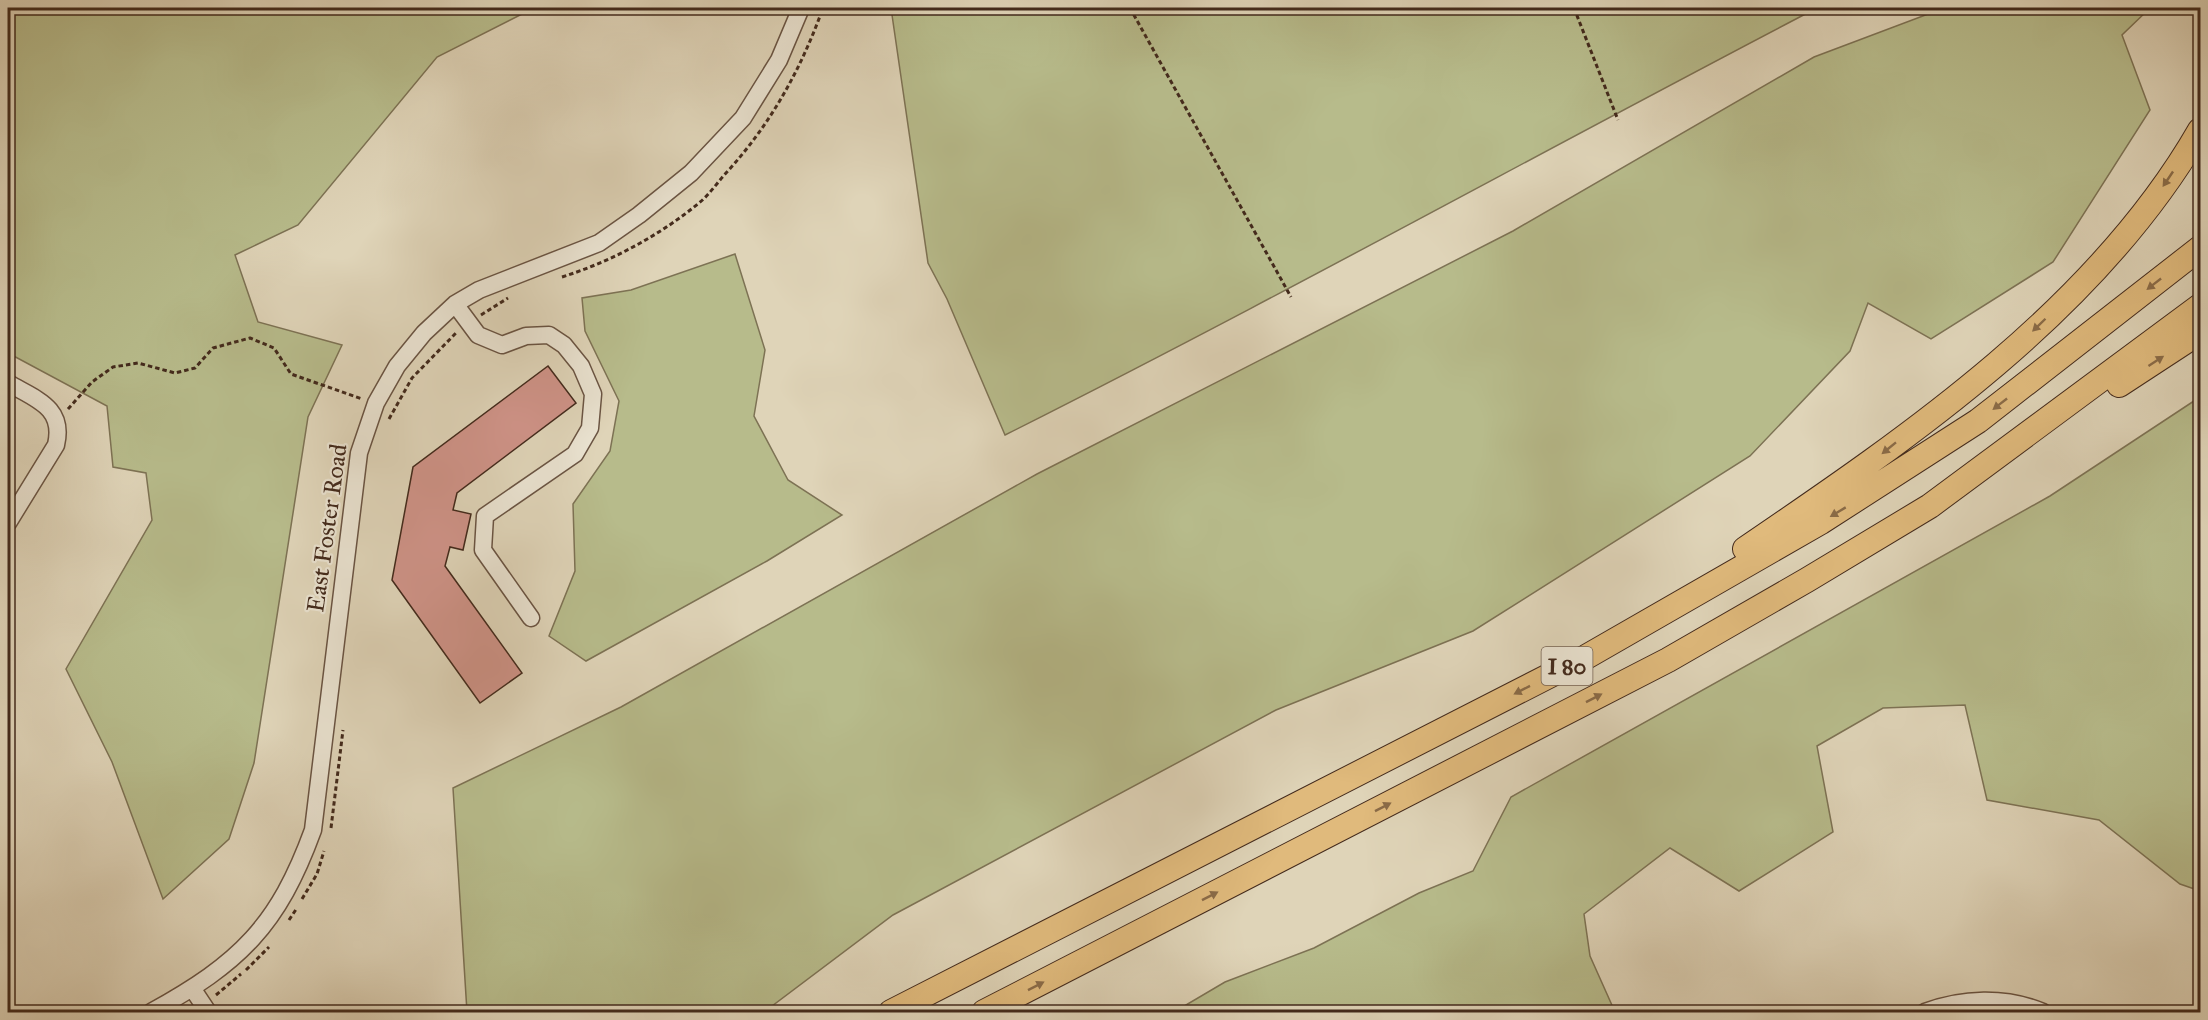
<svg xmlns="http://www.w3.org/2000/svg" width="2208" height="1020" font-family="'IM FELL Great Primer',serif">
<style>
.green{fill:#b7bb8b;stroke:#7d7254;stroke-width:1.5}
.building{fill:#cf9388;stroke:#432a1c;stroke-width:1.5}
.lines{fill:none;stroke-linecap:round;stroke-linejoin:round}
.minor-casing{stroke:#6a5443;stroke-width:19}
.highway-casing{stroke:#432a1c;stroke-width:26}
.path{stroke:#432a1c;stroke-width:3;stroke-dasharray:4.5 3;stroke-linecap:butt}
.minor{stroke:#eae3d1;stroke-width:16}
.highway{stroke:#e0ba7c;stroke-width:24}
.oneway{fill:#8a6b47}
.labels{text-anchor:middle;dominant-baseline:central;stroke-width:4.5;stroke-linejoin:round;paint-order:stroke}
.shield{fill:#eae3d1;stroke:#756252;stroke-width:1.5}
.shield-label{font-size:22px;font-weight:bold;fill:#432a1c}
.street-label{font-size:24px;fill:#432a1c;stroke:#eae3d1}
</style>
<rect width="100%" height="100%" fill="#dfd4b8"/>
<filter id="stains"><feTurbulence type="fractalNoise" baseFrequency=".00333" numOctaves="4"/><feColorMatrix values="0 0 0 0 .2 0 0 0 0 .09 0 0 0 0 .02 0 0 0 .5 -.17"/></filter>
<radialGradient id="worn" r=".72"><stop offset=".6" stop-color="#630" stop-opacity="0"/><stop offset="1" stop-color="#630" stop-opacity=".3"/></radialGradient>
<path class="green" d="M8,8h526l-97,49 -139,168 -63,30 23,67 84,23 -34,72 -54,346 -25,76 -66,60 -51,-137 -46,-93 86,-149 -6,-47 -33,-6 -6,-61 -99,-53z
M891,8h926c-271,141 -539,290 -812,427l-58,-136 -19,-36z
M1944,8h206l-28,27 28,75 -97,152 -122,77 -63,-36 -18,48 -100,105 -277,175 -197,79 -383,205 -129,97h-297l-14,-224 168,-81 416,-233 476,-243 301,-174z
M735,254l30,96 -11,66 34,64 54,35 -75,46 -181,100 -37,-25 26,-65 -2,-67 37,-53 9,-50 -34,-70 -3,-33 49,-8z
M2200,397v494l-20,-7 -81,-64 -112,-20 -22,-95 -82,3 -66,38 16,86 -94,59 -69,-43 -86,66 6,42 25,56h-441l51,-30 89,-34 105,-55 54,-22 38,-74 539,-301z"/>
<path class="building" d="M548,366l28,37 -119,90 -4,17 18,4 -8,36 -13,-3 -5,19 77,107 -42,30 -88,-123 21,-113z"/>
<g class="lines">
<g class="minor-casing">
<path id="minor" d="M455,304l23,31 24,10 24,-9 23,-1 15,10 17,21 12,28 -3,34 -15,26 -90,62 -2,34 48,68
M8,383c27,16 57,24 48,62l-48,78
M192,988l16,24
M151,1012c89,-49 127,-86 162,-182l46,-377 17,-50 21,-37 27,-33 31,-29 24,-14 120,-47 40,-28 52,-42 52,-55 36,-58 22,-52
M1925,1012c37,-14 80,-16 118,0"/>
</g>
<g class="highway-casing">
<path id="highway" d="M2119,385l81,-53
M1745,549c166,-113 353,-241 455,-419
M891,1012l695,-355 235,-135 157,-101 222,-173
M984,1012l684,-352 139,-80 123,-74 270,-200"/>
</g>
<path class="path" d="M1130,8l161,289
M1574,8l44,112
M562,277c48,-15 97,-41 137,-74 10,-8 18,-20 27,-30 45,-49 75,-104 97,-165
M481,315l27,-17
M68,409l24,-27 21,-15 25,-4 37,10 20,-5 18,-20 37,-10 24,10 17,26 71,25
M389,419l23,-41 44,-45
M331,828l12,-98
M302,899l15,-25 7,-23
M289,920l8,-12
M246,970l23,-23
M216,995l25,-21"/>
<use href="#minor" class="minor"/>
<use href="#highway" class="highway"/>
</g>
<defs><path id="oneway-solid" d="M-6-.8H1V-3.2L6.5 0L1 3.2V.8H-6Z" transform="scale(1.5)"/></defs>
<g class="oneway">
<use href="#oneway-solid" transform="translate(2168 179) rotate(124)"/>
<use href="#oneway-solid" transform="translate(2154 284) rotate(142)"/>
<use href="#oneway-solid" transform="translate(2039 325) rotate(136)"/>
<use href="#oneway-solid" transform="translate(2156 361) rotate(-33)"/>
<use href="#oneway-solid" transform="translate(2000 404) rotate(142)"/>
<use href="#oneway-solid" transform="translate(1889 448) rotate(141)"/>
<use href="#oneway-solid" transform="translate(1838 512) rotate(149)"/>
<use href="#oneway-solid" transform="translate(1522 690) rotate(153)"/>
<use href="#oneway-solid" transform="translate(1594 698) rotate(-27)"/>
<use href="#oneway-solid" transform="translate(1383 807) rotate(-27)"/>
<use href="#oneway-solid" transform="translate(1210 896) rotate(-27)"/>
<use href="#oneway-solid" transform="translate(1036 986) rotate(-27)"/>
</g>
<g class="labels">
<rect class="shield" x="1541.5" y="647" width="51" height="38" rx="4.5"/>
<g class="shield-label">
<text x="1567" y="666">I 80</text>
</g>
<g class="street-label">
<text transform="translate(327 528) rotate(-82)">East Foster Road</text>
</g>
</g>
<rect width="2208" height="1020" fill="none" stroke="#dfd4b8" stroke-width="30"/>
<rect x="9" y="9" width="2190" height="1002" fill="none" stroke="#432a1c" stroke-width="3"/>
<rect x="15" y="15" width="2178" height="990" fill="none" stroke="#432a1c" stroke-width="1.5"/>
<rect width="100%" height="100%" filter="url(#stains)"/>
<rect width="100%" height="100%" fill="url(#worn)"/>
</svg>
